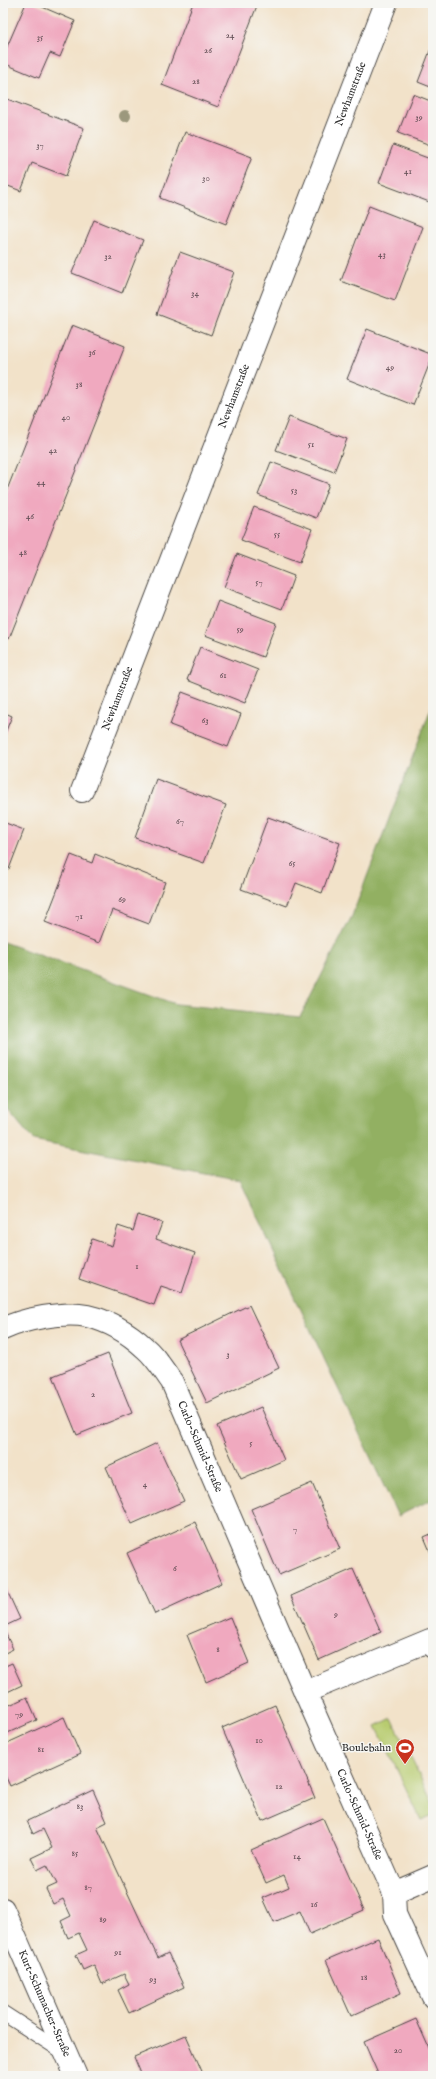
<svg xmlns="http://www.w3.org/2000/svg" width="436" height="2079" font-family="'IM FELL English',serif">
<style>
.green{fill:#b8cc6f;stroke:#727c4d}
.forest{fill:#92b062;stroke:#5e6e46}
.building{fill:#f0a9bf}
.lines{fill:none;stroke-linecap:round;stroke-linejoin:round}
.lane-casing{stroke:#494643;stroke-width:16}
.street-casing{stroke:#494643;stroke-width:24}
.lane{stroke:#fff;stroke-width:14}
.street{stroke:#fff;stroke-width:22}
.tree{fill:#9c987d}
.labels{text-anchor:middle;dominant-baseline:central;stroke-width:3;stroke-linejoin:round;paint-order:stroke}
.number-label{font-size:9px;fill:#5c4a50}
.street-label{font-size:11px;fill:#2b2b2b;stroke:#f6f6f2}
.poi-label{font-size:11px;fill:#2b2b2b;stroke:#f6f6f2;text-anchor:end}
</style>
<rect width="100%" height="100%" fill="#f6f6f2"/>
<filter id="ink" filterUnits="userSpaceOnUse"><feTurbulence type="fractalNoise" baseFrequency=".025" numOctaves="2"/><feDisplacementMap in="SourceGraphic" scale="8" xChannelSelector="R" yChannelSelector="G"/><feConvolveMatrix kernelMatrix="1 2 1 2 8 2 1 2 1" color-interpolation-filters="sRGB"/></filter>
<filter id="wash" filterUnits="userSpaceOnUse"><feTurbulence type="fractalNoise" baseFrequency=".012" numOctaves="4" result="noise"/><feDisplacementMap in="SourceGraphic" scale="16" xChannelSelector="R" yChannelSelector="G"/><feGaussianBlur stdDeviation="0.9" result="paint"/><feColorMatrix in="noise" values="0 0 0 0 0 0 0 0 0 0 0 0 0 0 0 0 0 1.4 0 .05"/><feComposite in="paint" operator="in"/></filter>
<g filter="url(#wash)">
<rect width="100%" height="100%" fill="#f2e2c9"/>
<path class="green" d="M392,1718l41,86v11l-12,5 -45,-94z"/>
<path class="forest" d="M433,703v796l-35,17 -158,-336 -207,-40 -30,-36v-162l173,62 124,13 52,-101z"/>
<g id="blocks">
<path class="building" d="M26,3h7l42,18 -15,36 -10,-4 -11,25 -36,-15v-7z
M193,3h65l-40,104 -56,-22z
M433,43v45l-15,-6z
M413,94l20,8v44l-35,-13z
M7,99l77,29 -18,48 -34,-13 -11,28 -18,-7v-76z
M185,132l67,25 -26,67 -66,-26z
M393,145l40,15 -1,43 -53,-20z
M369,206l54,21 -28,74 -54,-20z
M94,220l49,20 -21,53 -50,-20z
M180,252l54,20 -23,63 -54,-21z
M72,325l53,21 -116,293 -6,-2v-137z
M367,329l66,26 -20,50 -66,-26z
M289,417l58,22 -13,33 -58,-22z
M271,462l58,22 -13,34 -58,-23z
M254,507l58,22 -12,33 -59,-22z
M237,554l57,22 -12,33 -58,-22z
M218,601l58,22 -13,34 -58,-22z
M200,647l58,23 -13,33 -58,-23z
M182,692l59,22 -13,33 -58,-22z
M3,712l9,4 -9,22z
M156,779l70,26 -22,58 -69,-25z
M268,817l72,26 -18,50 -26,-10 -9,23 -46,-17z
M3,822l21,8 -15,39 -6,-2z
M95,854l70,28 -16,42 -37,-14 -13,33 -54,-21 26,-67 21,8z
M138,1215l24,8 -6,16 39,14 -13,40 -21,-7 -7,19 -75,-26 13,-40 20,7 6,-20 15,5z
M249,1305l30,63 -72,35 -30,-63z
M108,1354l24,59 -55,22 -24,-59z
M261,1407l23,53 -43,19 -24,-53z
M157,1443l27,58 -52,23 -26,-57z
M312,1483l28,66 -61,26 -28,-66z
M195,1522l27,61 -67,31 -28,-61z
M433,1533v25l-9,-21z
M353,1569l28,63 -62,28 -28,-64z
M3,1582l17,37 -17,8z
M230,1617l19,46 -43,19 -19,-47z
M3,1628l10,21 -10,5z
M12,1663l10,22 -19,9v-27z
M27,1697l10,23 -34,15v-27z
M275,1705l40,93 -53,23 -40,-93z
M64,1717l16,37 -70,32 -7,-15v-26z
M93,1790l14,32 -10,5 61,131 10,-5 16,34 -55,26 -11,-23 11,-6 -5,-10 -22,10 -8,-19 -11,5 -7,-15 11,-5 -8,-17 -11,5 -7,-17 10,-5 -8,-17 -10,5 -7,-15 11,-5 -10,-19 -10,5 -6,-12 21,-10 -9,-19 -10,5 -6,-13z
M323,1818l41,92 -54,24 -10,-23 -26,11 -11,-24 26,-11 -5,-12 -18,8 -15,-33z
M378,1938l23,55 -50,23 -25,-56z
M416,2019l17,38v19h-54l-15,-34z
M186,2035l18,41h-62l-8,-19z"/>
</g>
</g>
<g filter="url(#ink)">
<use href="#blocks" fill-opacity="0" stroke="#494643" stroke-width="1"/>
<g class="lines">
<g class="lane-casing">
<path id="lane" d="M3,2013l62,40"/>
</g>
<g class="street-casing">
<g id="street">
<path id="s1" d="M82,791l304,-788"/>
<path id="s2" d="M3,1329c20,-10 61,-18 84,-13 22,5 42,17 58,32 11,9 19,23 27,34l133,310 89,201 1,21 38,83"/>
<path d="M305,1692l125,-52 3,7"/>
<path d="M394,1893l39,-17"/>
<path id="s3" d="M3,1909l73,167"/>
</g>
</g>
<use href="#lane" class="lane"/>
<use href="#street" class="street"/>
</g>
<circle class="tree" cx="125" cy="116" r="6"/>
</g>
<defs>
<g id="stadium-pin" transform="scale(1)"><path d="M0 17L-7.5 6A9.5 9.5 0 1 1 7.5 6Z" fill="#c8321e" stroke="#f6f6f2"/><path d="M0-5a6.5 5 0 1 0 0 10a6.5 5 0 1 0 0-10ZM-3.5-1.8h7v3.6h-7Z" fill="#fff"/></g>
</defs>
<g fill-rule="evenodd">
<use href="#stadium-pin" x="405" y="1748"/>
</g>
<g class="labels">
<g class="number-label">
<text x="230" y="35">24</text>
<text x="40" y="37">35</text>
<text x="208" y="50">26</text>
<text x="196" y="81">28</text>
<text x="419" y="117">39</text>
<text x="40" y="145">37</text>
<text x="408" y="171">41</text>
<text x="206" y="178">30</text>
<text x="382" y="254">43</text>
<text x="108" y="256">32</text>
<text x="195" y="293">34</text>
<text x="92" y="352">36</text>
<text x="390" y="367">49</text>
<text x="79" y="384">38</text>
<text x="66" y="417">40</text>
<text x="311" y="444">51</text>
<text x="53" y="450">42</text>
<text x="41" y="482">44</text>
<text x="294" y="490">53</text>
<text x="30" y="516">46</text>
<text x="277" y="534">55</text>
<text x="23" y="552">48</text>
<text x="259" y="582">57</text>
<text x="240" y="629">59</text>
<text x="223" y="675">61</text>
<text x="205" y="720">63</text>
<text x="180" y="821">67</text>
<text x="292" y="863">65</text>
<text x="122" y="899">69</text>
<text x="79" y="916">71</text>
<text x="137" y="1266">1</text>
<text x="228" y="1354">3</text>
<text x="93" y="1394">2</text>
<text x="251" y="1443">5</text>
<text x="145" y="1484">4</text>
<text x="295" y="1529">7</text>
<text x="175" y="1568">6</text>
<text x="336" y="1614">9</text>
<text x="218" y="1649">8</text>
<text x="19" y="1714">79</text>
<text x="259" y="1740">10</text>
<text x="41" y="1749">81</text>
<text x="279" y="1786">12</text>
<text x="80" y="1806">83</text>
<text x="75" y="1853">85</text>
<text x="297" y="1856">14</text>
<text x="88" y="1887">87</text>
<text x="314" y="1904">16</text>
<text x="103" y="1919">89</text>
<text x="118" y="1952">91</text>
<text x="364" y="1977">18</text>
<text x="153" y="1979">93</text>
<text x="398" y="2050">20</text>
</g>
<g class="street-label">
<text stroke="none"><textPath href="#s1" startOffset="747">Newhamstraße</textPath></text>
<text stroke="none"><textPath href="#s1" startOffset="423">Newhamstraße</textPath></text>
<text stroke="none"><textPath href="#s1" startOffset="99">Newhamstraße</textPath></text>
<text stroke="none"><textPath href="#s2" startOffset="267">Carlo-Schmid-Straße</textPath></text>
<text stroke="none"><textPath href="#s2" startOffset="668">Carlo-Schmid-Straße</textPath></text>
<text stroke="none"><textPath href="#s3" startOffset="103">Kurt-Schumacher-Straße</textPath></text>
</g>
<g class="poi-label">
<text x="391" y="1748">Boulebahn</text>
</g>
</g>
<rect width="436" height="2079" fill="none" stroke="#f6f6f2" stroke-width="16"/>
</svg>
